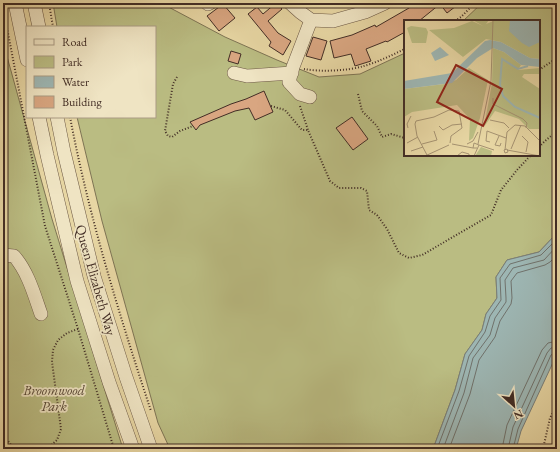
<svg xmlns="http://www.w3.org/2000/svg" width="560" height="452" font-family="'EB Garamond',serif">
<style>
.green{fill:#babc82;stroke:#7e7454}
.water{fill:#9db6b3;stroke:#797f7a}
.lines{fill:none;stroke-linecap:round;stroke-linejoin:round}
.shore{stroke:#70726c;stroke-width:1}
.stream{stroke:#797f7a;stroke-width:3}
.building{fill:#d9a681;stroke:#422d25}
.minor-casing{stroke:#6b5744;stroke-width:14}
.path{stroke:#422d25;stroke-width:2;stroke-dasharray:1 2;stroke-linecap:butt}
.minor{stroke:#efe4c3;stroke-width:13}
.labels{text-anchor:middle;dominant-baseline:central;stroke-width:3.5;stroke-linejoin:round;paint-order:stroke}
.street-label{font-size:14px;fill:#422d25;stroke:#efe4c3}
.park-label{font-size:14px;font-style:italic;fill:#5a4a38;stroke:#efe4c3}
.inset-river{fill:none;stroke:#9db6b3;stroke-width:2}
.inset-road{fill:none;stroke:#a59271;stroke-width:1}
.view{fill:#8f2418;fill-opacity:0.15;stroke:#8f2418;stroke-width:2}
.inset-edge{fill:none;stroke:#422d25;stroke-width:2}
</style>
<rect width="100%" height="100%" fill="#e7d6a3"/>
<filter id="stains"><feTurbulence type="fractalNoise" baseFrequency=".005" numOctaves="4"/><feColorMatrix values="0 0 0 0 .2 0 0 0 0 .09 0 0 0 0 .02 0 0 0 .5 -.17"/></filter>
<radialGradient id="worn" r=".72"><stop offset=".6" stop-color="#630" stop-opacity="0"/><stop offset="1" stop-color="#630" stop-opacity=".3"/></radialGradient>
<path class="green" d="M53,3h108l64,34 52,23 42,17 41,-3 45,-21v102h134v-134h-76l19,-18h75v230l-18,19 -32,8 -11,17 1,21 -11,16 -4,16 -17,24 -10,36 -22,59h-263l-12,-26 -56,-202 -25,-104h78v-90h-98z
M3,42l49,177 71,230h-120z"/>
<path class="water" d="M557,233v121l-36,77 -5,18h-83l22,-59 10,-36 17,-24 4,-16 11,-16 -1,-21 11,-17 32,-8z"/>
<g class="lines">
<path class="shore" d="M437,449l22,-58 10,-35 16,-24 5,-16 11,-16 -1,-22 10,-14 31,-9 16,-16
M443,449l21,-56 9,-35 17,-23 5,-17 11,-16v-4l-1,-18 8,-12 31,-8 13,-14
M449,449l21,-55 9,-34 16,-23 5,-16 11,-17 1,-6 -1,-17 6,-8 28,-8 5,-3 7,-7
M502,449l5,-24 35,-75 6,-7 9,-2
M508,449l5,-22 34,-74 4,-5 6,-1
M513,449l5,-20 33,-74 3,-2 3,-1"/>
<path class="stream" d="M3,448v1"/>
</g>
<path class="building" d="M276,3l6,6 -14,12 10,12 13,8 -8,14 -14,-9 2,-4 -23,-28 9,-7 6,7z
M415,3h45l-13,10 -7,-9 -21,17h-14v11l-18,10 -1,-1 -20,8 5,12 -16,5 -4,-12 -17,4 -4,-17 22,-6 23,-10 1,2 33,-19z
M223,4l12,14 -16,13 -12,-15z
M313,37l14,4 -6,19 -15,-4z
M231,51l10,3 -3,10 -10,-3z
M264,91l9,21 -18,8 -6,-12 -14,3 -35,14 -4,5 -6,-8 41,-18 15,-5z
M352,117l16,22 -15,11 -17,-22z"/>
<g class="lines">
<g class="minor-casing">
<path id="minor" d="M15,3l12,57
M34,3l5,24
M290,3l10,9 11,8 22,1 32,-9 20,-9
M208,4l2,-1
M234,73l13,3 45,-3
M310,97l-10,-3 -11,-12 4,-15 18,-47
M39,117l8,38 30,126 32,101 24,67
M57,117l7,35 30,124 32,101 25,72
M3,255l11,1c14,16 20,38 27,58"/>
</g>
<path class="path" d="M49,3l4,24
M3,7l42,219 33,103 36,120
M455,21l6,-4 14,-14
M304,69c17,3 43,2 60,-3 14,-4 28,-11 41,-17
M539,70l18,-12
M177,77l-4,7 -8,47 3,5 4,1 8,-6 13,-5
M358,94l4,17 15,15 5,11 9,-3 14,4
M271,106l14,4 17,20h6l22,51 9,7h22l6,3 2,19 8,5 10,14 12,24 10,5 13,-3 69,-40 10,-25 16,-20 14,-15
M300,106l8,24
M70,117c19,100 49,197 81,294
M539,147l6,-6 12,-10
M3,434l11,15
M47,449l10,-9 4,-11 -9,-67 1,-12 5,-10 9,-7 11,-4
M543,449l7,-31 7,-13"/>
<use href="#minor" class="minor"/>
</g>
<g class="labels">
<g class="street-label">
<text transform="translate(96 280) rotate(74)">Queen Elizabeth Way</text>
</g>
<g class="park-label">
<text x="54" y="390">Broomwood<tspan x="54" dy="16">Park</tspan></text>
</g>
</g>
<g transform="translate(404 20)">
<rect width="136" height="136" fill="#e7d6a3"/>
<path d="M69,0h16l-3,4 10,-4h44v39l-10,-1 -29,-16 -15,-3 -23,18 -34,-27 25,-2 18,-7 11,5zM7,6l15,2 2,4 -2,11h-14l-5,-15zM89,28l11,4 17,13 -3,5 22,-2v6h-16l-2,3 18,12v40h-11l-10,-10 -24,-8 -11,16 8,-44zM65,48l19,12 -8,38 -7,20 -4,3 1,-22 -13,-14 -45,7 -8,5v-28l41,-5 11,-4zM77,127l11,4 -1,5h-16z" fill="#babc82"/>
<path d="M106,0h30v22l-11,5 -7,-4 -13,-12zM86,20l11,2 29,16 10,1v8l-19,-2 -17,-13 -11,-4 -16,10 -25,25 -48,6v-8l48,-8 33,-32zM36,27l9,8 -14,6 -4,-8z" fill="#9db6b3"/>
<path class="inset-river" d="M124,46l-10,3 -16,-10 -2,26 3,11 12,11 25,11"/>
<path class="inset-road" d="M89,78v6l30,15 4,4 -1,5M86,100l14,3 5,5M35,106l4,4 9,-5 10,-1M4,108l-1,-4 4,-8M95,116l-4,9 5,1 1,-3M118,116l6,6 -2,10M86,122l-4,-1 1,-10 19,7M3,123l11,-6M18,124l15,-4 -3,-9M48,124l21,4M63,124l6,-3 5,-9M74,124l13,-63 2,-61M75,125l15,5M103,129l1,3 -3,1 -1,-3zM107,129l10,-24M101,130l2,-18 8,-7 10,1 15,15M103,130l33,6M7,131l12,-4M23,135l-10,-19 -2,-12 1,-3 18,-4 15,-7 10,1 3,17 -11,8 -1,7M21,136l24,-11M53,136l5,-4 7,2v2M70,136l5,-11 -5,-2 -1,5h4"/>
<path class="view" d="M52,45l46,24 -19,37 -46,-24z"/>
<rect width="136" height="136" class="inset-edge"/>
</g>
<rect width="560" height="452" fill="none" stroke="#e7d6a3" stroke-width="16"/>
<rect x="4" y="4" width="552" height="444" fill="none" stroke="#422d25" stroke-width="2"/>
<rect x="8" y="8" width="544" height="436" fill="none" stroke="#422d25"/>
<rect x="26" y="26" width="130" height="92" fill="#efe4c3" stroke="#aa9b84"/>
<rect x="34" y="39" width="20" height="6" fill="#efe4c3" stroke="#aa9b84"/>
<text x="62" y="46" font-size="12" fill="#422d25">Road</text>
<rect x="34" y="56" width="20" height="12" fill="#babc82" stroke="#aa9b84"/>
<text x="62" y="66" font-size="12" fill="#422d25">Park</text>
<rect x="34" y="76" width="20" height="12" fill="#9db6b3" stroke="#aa9b84"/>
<text x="62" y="86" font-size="12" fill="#422d25">Water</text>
<rect x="34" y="96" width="20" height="12" fill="#d9a681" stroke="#aa9b84"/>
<text x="62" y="106" font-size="12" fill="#422d25">Building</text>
<g transform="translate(514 406) rotate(153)" stroke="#efe4c3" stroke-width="3" paint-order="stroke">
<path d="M0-3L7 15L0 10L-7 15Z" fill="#422d25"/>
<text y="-6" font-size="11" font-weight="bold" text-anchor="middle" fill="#422d25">N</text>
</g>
<rect width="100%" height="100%" filter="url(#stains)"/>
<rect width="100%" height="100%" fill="url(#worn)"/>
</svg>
